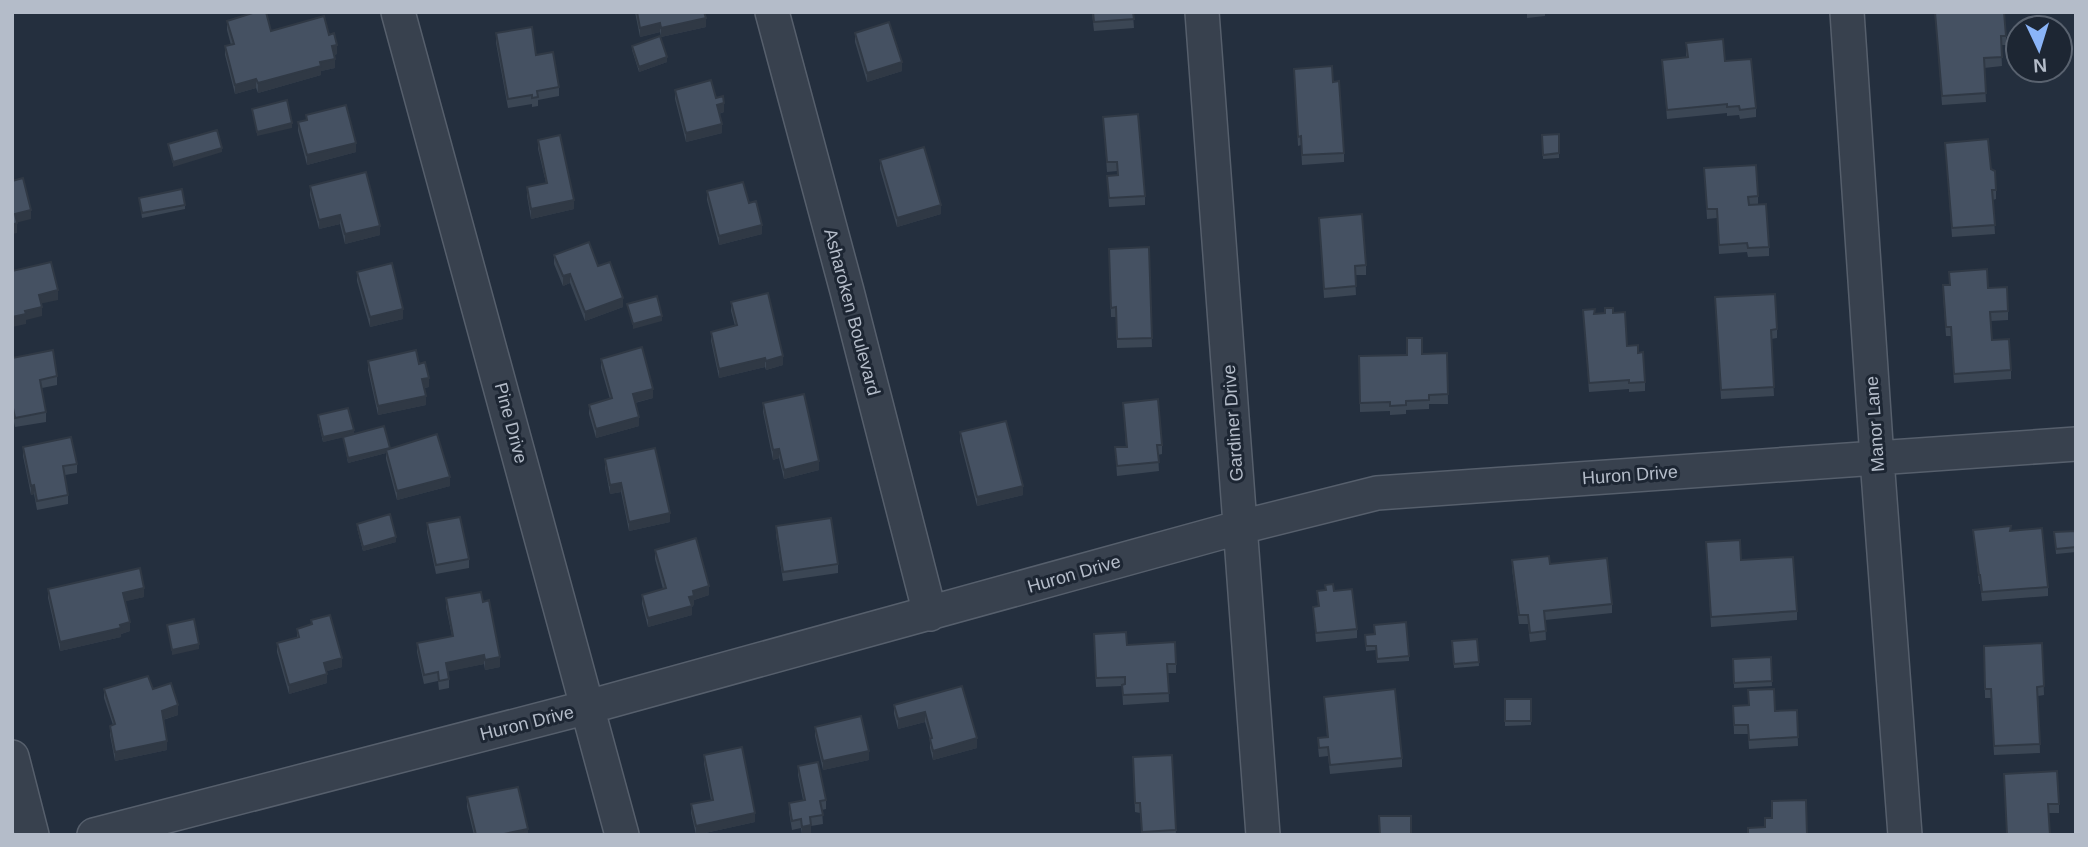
<svg xmlns="http://www.w3.org/2000/svg" width="2088" height="847" font-family="Helvetica,sans-serif">
<style>
.lines{fill:none;stroke-linecap:round;stroke-linejoin:round}
.street-casing{stroke:#565f6c;stroke-width:36}
.street{stroke:#38414e;stroke-width:33}
.wall{fill:#3b4654}
.shaded-wall{fill:#303945}
.building{fill:#455162;stroke:#303945;stroke-width:2}
.labels{text-anchor:middle;dominant-baseline:central;stroke-width:6;stroke-linejoin:round;paint-order:stroke}
.street-label{font-size:18px;fill:#b4bcc9;stroke:#1d2633}
</style>
<rect width="100%" height="100%" fill="#242f3e"/>
<g class="lines">
<g class="street-casing">
<path id="street" d="M398,12l224,823
M772,12l75,279 83,323
M1202,12l61,823
M1847,12l30,447 28,376
M12,757l20,78
M94,835l494,-128 653,-180 136,-34 699,-49"/>
</g>
<use href="#street" class="street"/>
</g>
<path class="wall" d="M635,12h69l2,15 -45,10 -1,-5 -20,5z
M1078,12h59v1l-4,1 1,14 -40,3 -2,-18 -14,1z
M1527,12h18v4l-18,2z
M1935,12l71,24v9h-5l1,21 -18,2 2,34 -44,3z
M227,21l44,10 58,4 8,19 -3,1 1,13 -14,3v4l-63,18 -2,-5 -21,6 -10,-39v-9l6,-1 -4,-15z
M496,33l40,22 23,32v9l-21,4v6l-6,1v-3l-24,4 -12,-65z
M855,33l47,38 -35,11 -12,-40z
M1686,43l39,18 31,47v9l-16,2 -1,-4 -12,1v-3l-60,6 -5,-59 24,-3z
M632,46l35,16 -28,10 -7,-22z
M1294,69l39,13 11,71v9l-42,3 -1,-20 -3,1z
M675,90l41,8 8,14 -5,2 3,19 -36,9 -11,-43z
M306,115l50,37 -49,13 -9,-34v-9l8,-2z
M1103,117l42,79v9l-36,2 -2,-31 10,-1v-4l-10,1z
M1559,134v24l-16,1 -1,-24z
M538,140l36,69 -43,10 -4,-23v-9l19,-4 -8,-34z
M1945,143l46,26 5,21v9l-3,1 2,34 -43,3z
M880,160l61,54 -44,13 -17,-58z
M1704,168l54,28v9l11,42v9l-21,1 -1,-5 -28,2 -2,-36 -10,1z
M310,186l70,49 -35,9 -5,-20 -21,5 -9,-34z
M707,191l42,12 13,31 -43,11 -12,-45z
M139,198l46,7v4l-43,9z
M1319,218l47,47v10h-11l1,20 -32,3z
M1149,247l3,100 -35,1 -1,-31h-5l-2,-68z
M554,255l44,11 25,41 -38,14 -15,-38 -7,3 -9,-22z
M357,272l46,47 -33,8 -13,-46z
M1949,272l39,16 20,23v9l-17,1 1,19 19,30v9l-57,4 -3,-47h-5l-3,-41v-10h6z
M1715,297l62,32v9l-6,1 3,57 -53,3z
M731,302l52,63 -17,5 -1,-3 -46,11 -8,-37v-9l24,-6 -4,-15z
M1583,310l12,3h18l14,33 11,7 7,29v9l-16,1v-3l-40,3z
M1447,353l1,51h-19v5l-23,1v4l-16,1v-4l-30,1 -1,-56z
M12,358l45,18v9l-15,3 4,24v10l-31,5 -3,-15z
M601,359l52,39 -18,5 4,23 -43,12 -7,-24v-9l21,-6 -9,-31z
M368,361l51,3 10,23 -5,1 2,17 -48,10 -10,-45z
M763,403l56,67 -35,9 -5,-21 -6,2 -10,-48z
M1123,403l39,42v9l-4,1 1,16 -42,5 -2,-29h11z
M318,415l36,19 36,15 60,37 -53,14 -11,-41v-6l-38,10 -5,-26 -20,5 -5,-22z
M960,432l63,63 -46,11 -17,-65z
M23,447l54,17v9l-12,2 3,20v9l-31,6 -3,-16 -3,1 -8,-39z
M605,459l65,63 -41,9 -8,-39 -11,2 -5,-26z
M427,523l42,36v9l-33,6 -9,-42z
M357,524l39,18 -33,9 -6,-23z
M776,526l62,38v9l-55,8 -7,-46z
M1973,530l38,1 37,56v9l-66,5 -2,-17h-1z
M2076,531v21l-20,2 -2,-22z
M1706,542l35,18 56,51v9l-86,7z
M655,550l54,45 -15,5v5l-2,1v9l-44,12 -6,-23v-9l21,-6 -8,-30z
M1512,560l38,4 62,40v9l-67,7 1,20 -16,2 -2,-18h-9l-7,-55z
M1325,585l9,6 23,38v9l-41,4 -3,-35 5,-1 -1,-15 8,-1z
M48,589l96,8 -19,4 5,30 -9,3v3l-61,14 -12,-53z
M446,598l37,4 17,65 -15,3 -1,-6 -36,7 1,8v9l-10,2 -1,-9 -14,3 -7,-32v-9l35,-7 -6,-29z
M311,620l31,47 -15,4v12l-38,11 -12,-42v-9l20,-6v-8l14,-4z
M1365,635l44,21v5l-32,2 -1,-13 -10,1z
M1477,639l2,27 -25,2 -2,-27z
M1094,643l33,2 49,19v9h-8l1,29 -46,3 -1,-19 -26,1z
M2042,643l2,52 -6,1 2,57 -46,2 -3,-57h-6l-1,-52z
M1771,657l1,29 -38,2 -1,-29z
M962,686l15,62 -44,12 -3,-12v-9l-5,-17 -27,7 -4,-15v-9z
M104,689h49l25,26 -15,5 4,30 -52,11 -5,-26v-9l3,-1 -9,-27z
M1324,697l78,61v9l-72,7 -2,-18 -9,1 -1,-10v-9l9,-1z
M1505,699h26v26l-26,1z
M1733,706l42,5 22,-1 1,36 -49,3 -1,-15h-14z
M815,727l54,33 -46,10 -8,-34z
M704,755l51,67 -59,13 -5,-22v-9l20,-4 -7,-36z
M1172,755l4,80h-34l-2,-22 -5,-1 -2,-46z
M798,766l28,34v9l-4,1 1,14 -12,2v8l-2,1h-7l-1,-7 -9,2 -3,-18v-9l14,-3 -5,-25z
M2004,783l55,21v9h-10z
M467,797l61,38h-54l-7,-28z"/>
<path class="shaded-wall" d="M706,18v9l-45,10v-9z
M660,23v9l-20,5v-9z
M337,45v9l-5,1v-9z
M667,57v5l-28,10v-5z
M335,59v9l-14,3v4l-63,18v-10l62,-21z
M902,62v9l-35,11v-9z
M256,79v9l-21,6v-9z
M724,103v9l-7,2v-9z
M292,123v5l-35,8v-4z
M722,124v9l-36,9v-9z
M356,143v9l-49,13v-10z
M222,148v4l-49,15v-5z
M574,200v9l-43,10v-10z
M941,205v9l-44,13v-9z
M31,210v9l-16,4v-9z
M340,215v9l-21,5v-9z
M17,223v10l-5,1v-9z
M762,225v9l-43,11v-9z
M380,226v9l-35,9v-10z
M570,274v9l-7,3v-10z
M58,290v10l-19,4v-9z
M623,298v9l-38,14v-9z
M42,307v9l-16,4v4l-14,3v-10l13,-6z
M403,309v10l-33,8v-10z
M662,316v5l-29,8v-5z
M783,356v9l-17,5v-9z
M765,358v9l-46,11v-9z
M429,378v9l-7,1v-9z
M653,389v9l-20,5v-9z
M426,396v9l-48,10v-9z
M639,417v9l-43,12v-9z
M354,430v5l-31,7v-5z
M390,448l-4,2v3l-38,10v-5z
M779,449v9l-6,2v-10z
M819,461v9l-35,9v-9z
M450,477v9l-53,14v-9z
M621,483v9l-11,2v-9z
M34,485v9l-3,1v-9z
M1023,486v9l-46,11v-9z
M670,513v9l-41,9v-9z
M396,537v5l-33,9v-4z
M709,586v9l-15,5v5l-5,1v-9l4,-6z
M144,588v9l-21,5v-9z
M692,606v9l-44,12v-9z
M130,622v9l-9,3v3l-61,14v-9z
M199,644v5l-27,6v-5z
M484,655v9l-38,8v-9z
M500,657v10l-15,3v-10z
M342,658v9l-18,5v-9z
M327,674v9l-38,11v-9z
M178,705v10l-16,5v-9z
M925,712v10l-27,7v-10z
M977,738v10l-44,12v-9z
M167,741v9l-52,11v-9z
M869,751v9l-46,10v-9z
M755,813v9l-59,13v-9z
M811,825v9l-9,1v-8z
M528,829v6h-29z"/>
<path class="building" d="M256,12h10l5,19 53,-15 5,19 5,-2 3,12 -5,1 3,13 -15,3 1,4 -63,17 -2,-4 -21,6 -10,-39 9,-2 -7,-23z
M637,12h67l2,6 -45,10 -1,-5 -20,5z
M1093,12h40l1,7 -40,3z
M1935,12h69l2,24h-5l1,21 -18,1 2,35 -44,3z
M889,22l13,40 -35,11 -12,-40z
M532,27l4,28 17,-3 6,35 -22,4 1,6 -6,1v-3l-24,4 -12,-66z
M660,36l7,21 -28,10 -7,-21z
M1723,39l2,22 26,-2 5,49 -16,2 -1,-4 -12,1v-3l-60,6 -5,-50 26,-3 -2,-14z
M1332,66l1,16 6,-1 5,72 -42,2 -1,-19 -3,1 -4,-68z
M711,80l5,18 7,-2 1,7 -7,2 5,19 -36,9 -11,-43z
M287,100l5,23 -35,9 -5,-23z
M346,105l10,38 -49,12 -9,-33 9,-2 -1,-5z
M1138,114l7,82 -36,2 -2,-22 11,-1 -1,-13h-10l-4,-45z
M217,130l5,18 -49,14 -5,-18z
M1559,134v19l-16,2 -1,-20z
M560,135l14,65 -43,9 -4,-22 20,-4 -9,-43z
M1988,139l3,30 4,2 1,19h-4l3,35 -43,3 -7,-85z
M924,147l17,58 -44,13 -17,-58z
M1756,165l2,31 -10,1 1,8 17,-1 3,43 -21,1 -1,-5 -28,2 -2,-36h-10l-3,-41z
M366,172l14,54 -35,8 -5,-19 -21,5 -9,-34z
M23,178l8,32 -16,4 2,9 -5,2v-44z
M743,182l6,21 7,-2 6,24 -43,11 -12,-45z
M182,189l3,16 -43,8 -3,-15z
M1362,214l4,51 -11,1 1,20 -32,3 -5,-71z
M589,242l9,24 12,-4 13,36 -38,14 -15,-38 -7,2 -9,-21z
M1149,247l3,91 -35,1 -1,-32 -5,1 -2,-59z
M51,262l7,28 -19,5 3,12 -17,4 1,3 -14,3v-46z
M392,263l11,46 -33,8 -13,-45z
M1987,269l1,19 19,-1 1,24 -18,1 2,28 17,-1 2,31 -57,4 -3,-47h-5l-3,-42h7l-1,-13z
M768,293l15,63 -17,5 -1,-3 -46,11 -8,-37 26,-7 -6,-23z
M1775,294l2,35 -6,1 3,57 -53,3 -6,-93z
M657,296l5,20 -29,8 -6,-20z
M1605,308h8v5l12,-1 2,34 11,-1v8l5,-1 2,30 -16,1v-3l-40,3 -6,-73 12,-1 -1,5 11,-1z
M1407,338h15v16l25,-1 1,41 -19,1v5l-23,1v4l-16,1v-4l-30,1 -1,-47 48,-1z
M642,347l11,42 -20,5 6,23 -43,12 -7,-24 23,-7 -11,-39z
M53,350l4,26 -17,4 6,32 -31,6 -3,-15v-45z
M416,350l3,14 6,-2 4,16 -7,1 4,17 -48,10 -10,-45z
M804,394l15,67 -35,9 -5,-21 -6,1 -10,-47z
M1158,399l4,46h-5l2,17 -42,4 -2,-19h12l-4,-44z
M348,408l6,22 -31,7 -5,-22z
M1006,421l17,65 -46,11 -17,-65z
M384,426l6,22 -42,10 -5,-21z
M437,434l13,43 -53,14 -11,-41z
M71,437l6,27 -14,2 5,29 -31,6 -3,-16 -3,1 -8,-39z
M655,448l15,65 -41,9 -8,-39 -11,2 -5,-26z
M390,514l6,23 -33,10 -6,-23z
M460,517l9,42 -33,6 -9,-42z
M831,518l7,46 -55,8 -7,-46z
M2011,526l-1,5 32,-3 6,59 -66,5 -2,-17h-1l-6,-45z
M2076,531v16l-20,2 -2,-17z
M696,538l13,48 -16,5 1,5 -5,1 3,9 -44,12 -6,-23 24,-7 -11,-38z
M1740,540l1,20 52,-3 4,54 -86,6 -5,-75z
M1549,556l1,8 57,-6 5,46 -68,7 2,20 -16,2 -2,-18h-9l-7,-55z
M140,568l4,20 -21,5 7,29 -10,3 1,3 -61,14 -12,-53z
M1333,584l1,7 18,-2 5,40 -41,4 -3,-26 6,-1 -2,-15 9,-1 -1,-5z
M481,592l2,10 6,-2 11,57 -15,3 -1,-5 -38,8 3,16 -10,2 -1,-9 -14,3 -7,-32 36,-7 -7,-38z
M330,615l12,43 -18,5 3,11 -38,11 -12,-42 22,-6 -2,-8 15,-5 -1,-4z
M194,619l5,25 -27,6 -5,-25z
M1406,622l3,34 -32,3 -1,-13h-10l-1,-11 10,-1 -1,-9z
M1126,632l1,13 48,-3 1,22h-9l2,29 -46,2 -1,-10 3,-1v-7l-29,1 -2,-44z
M1477,639l2,23 -25,2 -2,-23z
M2042,643l2,43 -7,1 3,57 -46,2 -3,-57h-6l-1,-43z
M1771,657l1,24 -38,2 -1,-24z
M148,676l5,13 18,-6 7,22 -16,6 5,30 -52,11 -5,-26 5,-2 -11,-35z
M962,686l15,52 -44,13 -3,-12 2,-1 -7,-26 -27,7 -4,-14z
M1395,689l7,69 -72,7 -2,-18 -9,1 -1,-10 10,-1 -4,-40z
M1774,689l1,22 22,-1 1,27 -49,3 -1,-15h-14l-1,-19 16,-1 -1,-15z
M1505,699h26v22h-26z
M861,716l8,35 -46,10 -8,-34z
M742,747l13,66 -59,13 -5,-22 22,-4 -9,-45z
M1172,755l4,75 -34,2 -2,-29h-5l-2,-46z
M818,762l8,38 -6,1 3,14 -13,2 1,8 -9,2 -1,-8 -9,2 -3,-18 16,-3 -7,-34z
M2057,771l2,33h-11l2,31h-43l-3,-61z
M518,787l10,42 -29,6h-23l-9,-38z
M1806,800l1,35h-59v-7l17,-1v-9h7v-17z
M1379,816h32v19h-31z"/>
<g class="labels">
<g class="street-label">
<text transform="translate(852 312) rotate(75)">Asharoken Boulevard</text>
<text transform="translate(511 423) rotate(75)">Pine Drive</text>
<text transform="translate(1233 423) rotate(-94)">Gardiner Drive</text>
<text transform="translate(1875 424) rotate(-94)">Manor Lane</text>
<text transform="translate(1630 475) rotate(-4)">Huron Drive</text>
<text transform="translate(1074 574) rotate(-16)">Huron Drive</text>
<text transform="translate(527 723) rotate(-14)">Huron Drive</text>
</g>
</g>
<rect width="2088" height="847" fill="none" stroke="#b4bcc9" stroke-width="28"/>
<g transform="translate(2039 49) rotate(176)"><circle r="33" fill="#1d2633" stroke="#59626f" stroke-width="2"/>
<path d="M0-5L12 26L0 18L-12 26Z" fill="#8ab4f8"/>
<text y="-10" font-size="19" font-weight="bold" text-anchor="middle" fill="#b4bcc9">N</text>
</g>
</svg>
